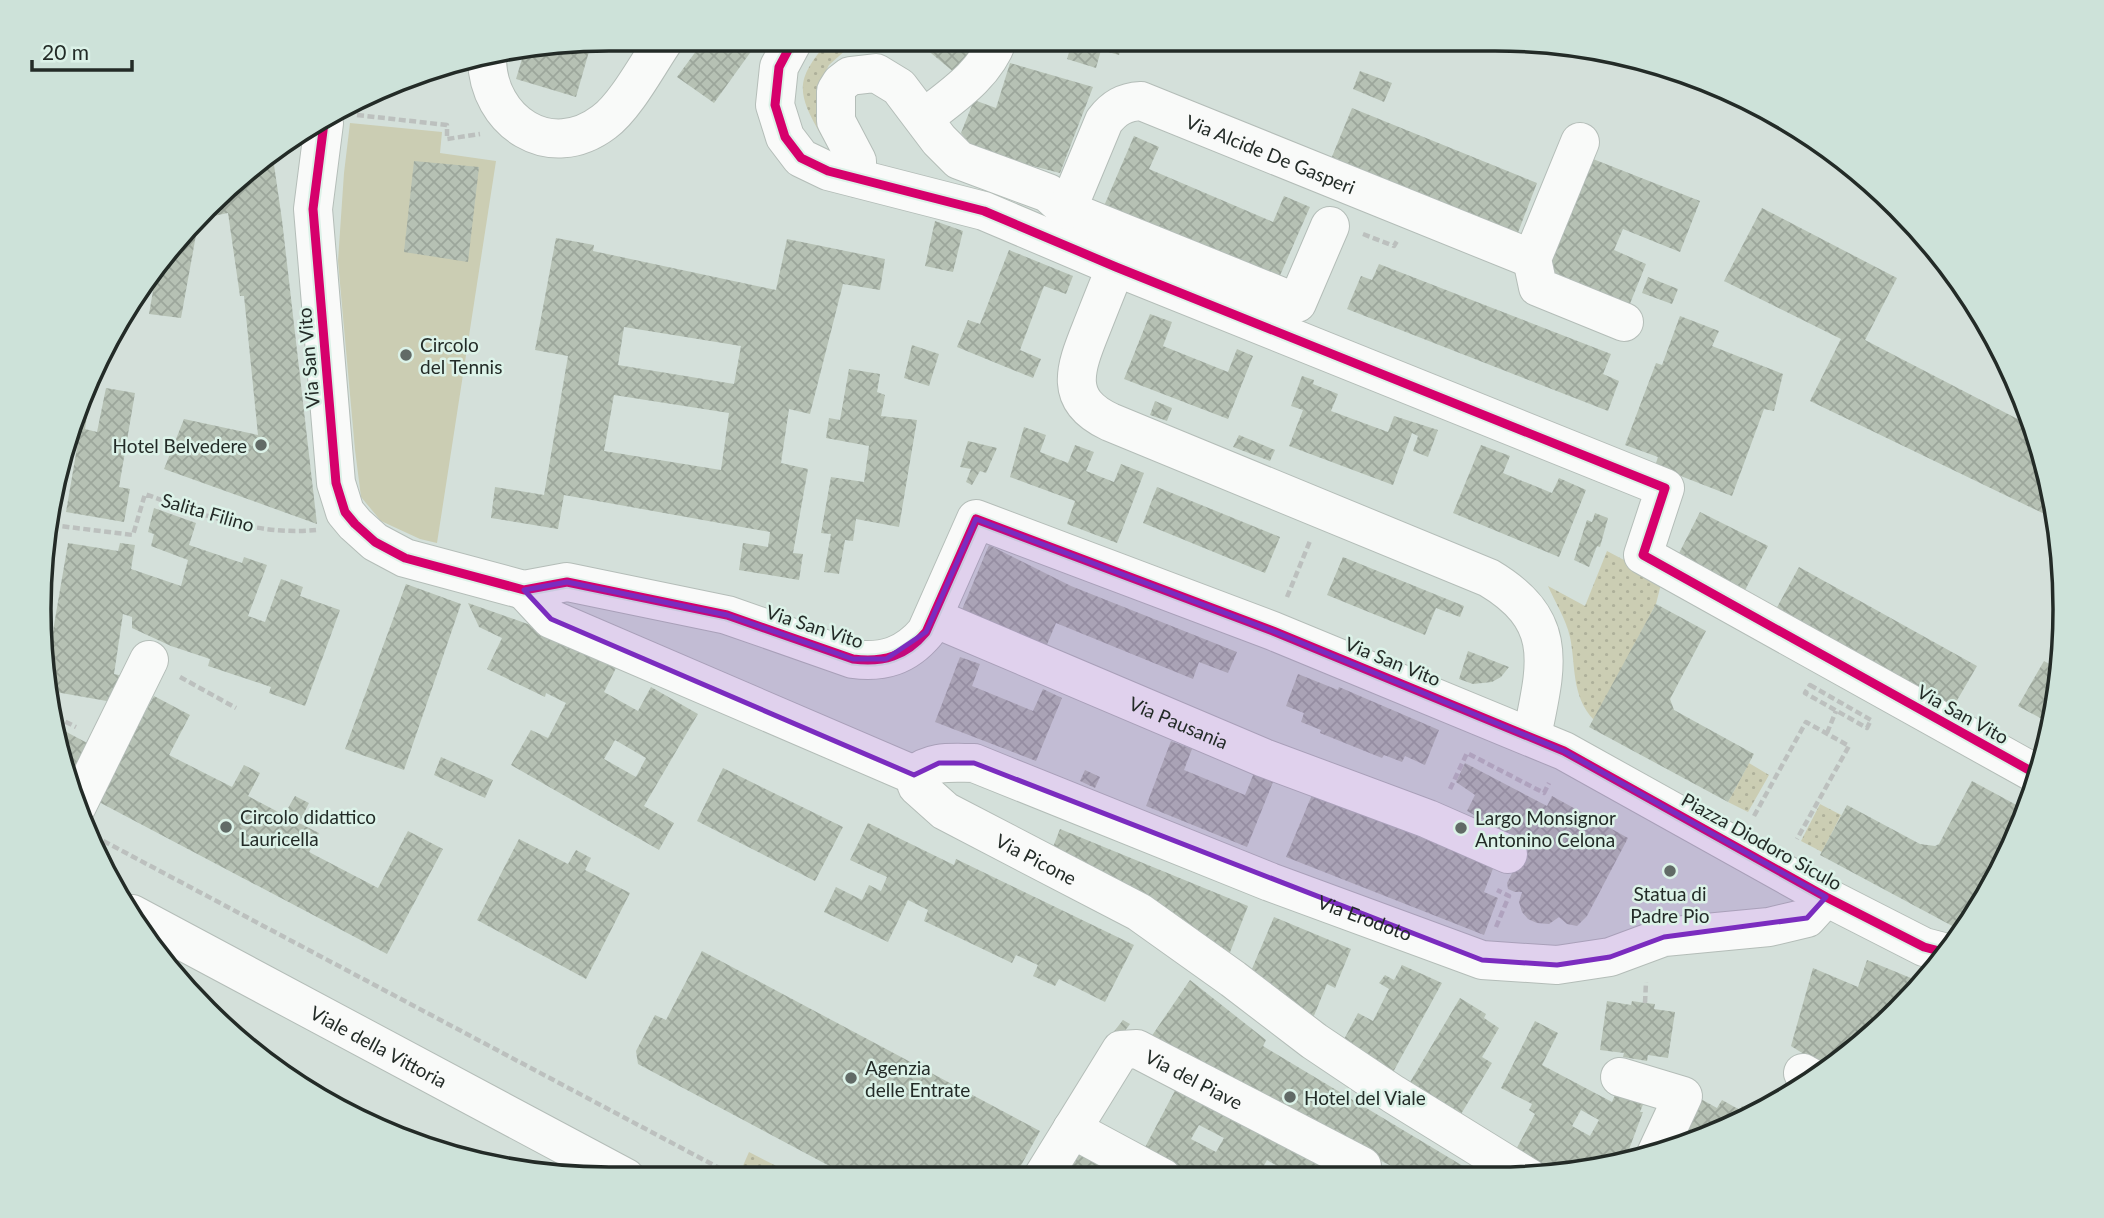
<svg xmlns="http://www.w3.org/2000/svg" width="2104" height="1218" font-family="Lato,sans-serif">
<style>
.grass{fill:url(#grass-dots)}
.garden{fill:#cbcdb3}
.building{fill:url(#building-cross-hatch);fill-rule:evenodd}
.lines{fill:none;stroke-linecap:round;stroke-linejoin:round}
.minor-casing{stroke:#b4bdb8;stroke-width:40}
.path{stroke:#bcc0be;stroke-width:4.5;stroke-dasharray:7 3.5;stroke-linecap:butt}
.minor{stroke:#f9faf9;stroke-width:38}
.cycleway-casing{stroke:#dcf2e8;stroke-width:13}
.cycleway{stroke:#d6006c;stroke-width:9}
.marked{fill:#7b2cbf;fill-opacity:0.2;stroke:#7b2cbf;stroke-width:5;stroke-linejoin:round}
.poi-dot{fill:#616a66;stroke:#dcf2e8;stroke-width:2.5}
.labels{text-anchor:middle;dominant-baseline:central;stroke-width:5;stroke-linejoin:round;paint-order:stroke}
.street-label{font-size:19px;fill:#232b27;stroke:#dcf2e8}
.poi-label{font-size:19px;fill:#232b27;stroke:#dcf2e8;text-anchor:start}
.rim{fill:none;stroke:#232b27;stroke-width:3.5}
</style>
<defs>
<pattern id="grass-dots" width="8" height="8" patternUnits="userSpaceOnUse" patternTransform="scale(1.75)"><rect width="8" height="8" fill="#cbcdb3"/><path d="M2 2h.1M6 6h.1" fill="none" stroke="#aeb09a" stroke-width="1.8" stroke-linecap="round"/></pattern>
<pattern id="building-cross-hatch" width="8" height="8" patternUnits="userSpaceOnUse" patternTransform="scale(1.75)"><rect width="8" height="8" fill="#b6c1b4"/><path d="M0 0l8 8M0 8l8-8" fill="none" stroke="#9ca69b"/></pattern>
</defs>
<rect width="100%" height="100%" fill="#d4e0da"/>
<path class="grass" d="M830,39h28l-29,26 -9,17 1,53c-26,-45 -25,-56 9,-96z
M1607,551l55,29 -6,24 -62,116c-23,-24 -18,-54 -24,-83 -4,-18 -15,-35 -22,-51l37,20z
M1749,763l20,12 -21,37 -20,-10z
M1820,804l21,11 -19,37 -21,-11z
M749,1152l51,26h-38l-20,-10z"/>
<path class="garden" d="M350,123l92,9 -2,21 56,8 -59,382 -17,-4 -39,-18 -20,-24 -6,-47 -17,-189 6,-88z"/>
<path class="building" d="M705,39h55l-46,64 -37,-26z
M914,39h69l-28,34z
M1073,39h15l15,4 1,-4h20l-5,16 -18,-5 -5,18 -29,-9z
M592,41l-16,56 -60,-18 8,-27z
M1010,63l83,24 -33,86 -83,-21 -16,-19 13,-33 22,8z
M1360,71l32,12 -8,19 -31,-13z
M1352,108l185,75 -20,52 -186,-76z
M1134,136l25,11 -10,22 124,53 11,-26 26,11 -32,73 -174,-74z
M272,151l10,69 35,304 -153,-55 20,-50 74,16 -14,-139h-4l-12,-83 -24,5 58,-62z
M1593,159l107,42 -20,51 -57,-23 -9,21 32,14 -19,47 -83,-32z
M414,161l65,6 -11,95 -64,-10z
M1762,208l135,70 -32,62 168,87 21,70 3,23 -247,-119 31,-62 -117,-58z
M935,221l28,10 -10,41 -28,-6z
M198,224l-17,94 -32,-4 8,-46z
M556,238l38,7 -1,6 183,39 11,-51 98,20 -5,31 -37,-6 -33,130 -21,-5 -8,54 27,6 -15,84 10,1 -4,26 -60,-10 4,-27 25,4 2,-15 -206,-37 -6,34 -67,-11 4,-31 49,8 24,-139 -33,-6zM624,327l117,19 -7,38 -116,-19zM614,395l115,18 -8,57 -117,-19z
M1009,250l64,26 -7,18 -22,-8 -24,64 21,9 -8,19 -76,-31 11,-27 12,4z
M1379,264l232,90 -8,20 16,7 -11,30 -261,-102 14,-33 11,4z
M1648,277l30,12 -6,15 -30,-11z
M1150,314l22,8 -9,24 65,26 9,-23 16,7 -25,63 -104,-40z
M1680,316l39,15 -7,15 71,28 -9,37 -10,-2 -32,87 -77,-30 3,-9 -33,-12 31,-82 6,2z
M912,345l27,9 -10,32 -25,-8z
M849,369l31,5 -3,18 8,3 -4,21 36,4 -18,107 -43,-8 -3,22 -8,-1 -6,34 -15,-2 7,-38 -10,-1 10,-56 33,5 5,-36 -43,-8 3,-20 11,2z
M1302,376l12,4 -1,4 25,10 -7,17 57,21 6,-16 44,14 -10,27 -15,-6 5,-15 -6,-3 -19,52 -104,-39 14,-36 -12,-4z
M106,388l29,5 -16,94 11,2 -6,33 -58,-10 13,-76 -9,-2 21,-45 -6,40 12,3z
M1155,401l17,7 -5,13 -17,-6z
M1024,427l22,8 -6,17 28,11 7,-18 19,7 -8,19 28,11 7,-18 23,9 -27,70 -50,-19 8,-23 -65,-24z
M1239,435l36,15 -5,11 -37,-14z
M968,441l29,7 -11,25 -6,-2 -8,14 -6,-3 5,-13 -11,-2z
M1481,445l29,11 -7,17 49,20 7,-15 27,12 -27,67 -106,-44z
M1157,487l123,50 -15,36 -122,-50z
M154,508l42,15 -7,22 53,18 2,-6 23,8 -19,51 17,6 16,-43 22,8 -3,9 40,14 -35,96 -36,-13 2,-6 -63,-21 2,-7 -39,-13 -39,-18v-11l-9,-3 -9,60 9,2 -5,27 -68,-12 -4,-19 22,-129 50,8 2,-8 15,2 -4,24 50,17 7,-26 -37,-14 3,-12 -6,-2z
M1700,512l68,34 -26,50 -67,-35z
M1595,513l13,5 -8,29 -3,-1 -8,21 -15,-7 13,-40 5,2z
M989,545l82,41 166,66 -9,21 -29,-11 -6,17 -137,-56 -10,24 -85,-35z
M1343,557l121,49 -4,11 -24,-9 -11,27 -98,-40z
M1799,567l178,99 -25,43 -177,-98z
M406,584l55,20 -57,166 -59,-21z
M468,603l105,37 45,24 -14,28 34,19 13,-24 47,27 -54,92 30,17 -15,27 -148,-85 20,-35 17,8 18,-35 -20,-10 -1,4 -58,-28 15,-31 -23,-11zM615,740l31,18 -10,19 -32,-18z
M1656,604l50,27 -36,68 4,11 80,44 -26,48 -139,-75z
M1468,651l41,16 -8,10 -9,5 -19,2 -14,-5z
M960,657l20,7 -8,22 61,25 10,-22 19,9 -26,63 -101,-39z
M2044,661l16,9 -7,55 -35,-19z
M1298,674l40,16 1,-3 100,43 -14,35 -20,-9 -3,6 -18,-7 -2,3 -62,-25 1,-3 -20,-8 3,-9 -18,-7z
M154,696l36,19 -21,40 63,32 12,-22 16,8 -12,23 36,19 11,-19 14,7 -10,20 20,10 -10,19 69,36 30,-57 35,18 -56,105 -290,-153z
M59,728l30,16 -18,36 -6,-25z
M1171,741l21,8 -8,21 61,25 9,-22 19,9 -26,65 -101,-41z
M441,757l52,23 -8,18 -51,-23z
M1465,763l82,43 5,-10 76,42 -41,78 -10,10 -10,-2 -8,-7 -10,7 -12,-1 -9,-4 -6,-7 -3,-10 3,-10h-7l-7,-3 -1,-6 20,-39 -60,-33 8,-16 -19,-13z
M723,768l120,59 -28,54 -118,-60z
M1085,770l15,7 -5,11 -15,-7z
M1972,781l50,27 -64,121 -138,-74 27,-50 73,39 15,2 4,-2z
M1312,795l182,71 -10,26 14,6 -14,37 -198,-78z
M868,823l86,42 2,-6 178,86 -29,57 -46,-23 -4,7 -22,-10 5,-11 -22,-10 -4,8 -88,-42 4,-11 -20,-10 -20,42 -64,-30 12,-25 26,13 7,-15 12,6 6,-14 -37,-17z
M1060,829l188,77 -21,54 -174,-113z
M519,839l49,25 8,-14 15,8 -6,12 45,23 -44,86 -109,-59z
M1274,917l77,32 -16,39 -8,-4 -14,34 -62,-47z
M702,951l338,180 -26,47h-162l-214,-114 -2,-13 19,-36 11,5z
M1867,960l56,23 -25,30 -72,55 -35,-22 22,-78 45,19z
M1402,965l40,18 -50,91 -51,-29 17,-32 15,8 16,-32 -10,-6 6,-8 9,5z
M1190,980l76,60 -3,6 220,132h-68l-223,-113 -41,-28z
M1460,998l26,16 -2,4 15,10 -17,29 10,6 -34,56 -52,-30z
M1607,1001l24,4 1,-4 13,2 10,1 -1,5 21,3 -7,46 -20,-3 -1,6 -24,-4 1,-4 -24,-3z
M1123,1020l7,4 -15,20 -7,-5z
M1535,1021l23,12 -16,32 70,37 3,-7 29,7 -4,10h3l-18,48 -73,14 -39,-19 22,-41 -6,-4 3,-6 -31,-16zM1581,1110l18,10 -9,16 -18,-10z
M1178,1085l156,83 -5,10h-41l3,-4 -24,-14 -8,15 5,3h-70l-51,-27zM1199,1125l25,13 -8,14 -25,-13z
M1699,1098l18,10 5,-8 18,10 2,-4 15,8 -79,35z
M1077,1152l48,26h-63z"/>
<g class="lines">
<g class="minor-casing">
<g id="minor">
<path d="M794,39l-15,28 -4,38 10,32 16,21 27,13 156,40 132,56 549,221 -22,67 395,220"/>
<path d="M487,59c1,63 63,104 117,63 22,-16 45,-60 61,-83"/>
<path d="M924,118c28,-22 61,-43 74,-79"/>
<path d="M324,123l-11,86 23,274 9,29 10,12 20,18 30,16 119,32 43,-8 160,33 126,44c30,4 53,-3 73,-27l50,-113 297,112 291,120 262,146 98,50 23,6"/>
<path d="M1580,142l-48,117 6,28 86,35"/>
<path d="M857,178v-17l-21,-40v-30l5,-8 9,-7 26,-3 23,14 40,53 20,20 89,33 19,17 230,93 33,-77"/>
<path id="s1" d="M1067,210l37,-89c10,-13 20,-19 37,-20l391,158"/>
<path d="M1116,267c-9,21 -17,42 -25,62 -16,40 -28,71 19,93l379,156c72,43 57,88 43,158"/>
<path d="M524,590l27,29 363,156"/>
<path id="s2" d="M934,618l330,140 164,61 80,35"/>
<path id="s3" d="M914,775c18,-15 38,-12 60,-12l296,119 212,78 75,5 53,-8 54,-20 105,-10 38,-9 19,-21"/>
<path id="s4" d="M914,775l3,11 28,25 194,101 94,67 81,62 79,53 136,84"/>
<path d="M77,806l72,-146"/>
<path id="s5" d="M132,914l494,264"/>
<path d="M1803,1073l9,5"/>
<path d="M1620,1077l63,19 -27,58"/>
<path d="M1072,1129l91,49"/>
<path id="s6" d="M1042,1178l79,-128 16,-1 225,117 -6,12"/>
</g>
</g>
<path class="path" d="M357,115l90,10v14l33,-5
M1363,234l31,12 3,-5
M54,501l8,-36 -4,-1
M52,525l81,10 12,-41c54,20 113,42 171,36
M1287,597l23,-56
M180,677l56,31
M1810,685l61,35 -4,8 -62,-35z
M56,717l20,10
M1827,733l9,-22
M1450,789l17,-36 77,40 5,-10
M1754,816l52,-94 43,24 -52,93
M94,836l644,342
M1496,927l13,-31 -12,-6
M1645,1003l1,-21"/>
<use href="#minor" class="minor"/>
<g class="cycleway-casing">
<path id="cycleway" d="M794,39l-15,28 -4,38 10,32 16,21 27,13 156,40 132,56 549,221 -22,67 395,220
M324,123l-11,86 23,274 9,29 10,12 20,18 30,16 119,32 43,-8 160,33 126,44c30,4 53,-3 73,-27l50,-113 297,112 291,120 262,146 98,50 23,6"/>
</g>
<use href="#cycleway" class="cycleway"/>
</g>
<path class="marked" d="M976,519l297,112 291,120 262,146 -19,21 -143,19 -54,20 -53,8 -75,-5 -508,-197h-35l-25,12 -363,-156 -27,-29 43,-8 160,33 126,44h33l40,-27z"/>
<g class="poi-dot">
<circle cx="406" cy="355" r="7"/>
<circle cx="261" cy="445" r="7"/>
<circle cx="226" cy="827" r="7"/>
<circle cx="1461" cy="828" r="7"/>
<circle cx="1670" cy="871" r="7"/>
<circle cx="851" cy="1078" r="7"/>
<circle cx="1290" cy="1097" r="7"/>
</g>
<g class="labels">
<g class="street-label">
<text stroke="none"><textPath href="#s1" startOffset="280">Via Alcide De Gasperi</textPath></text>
<text transform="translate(308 358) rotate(-95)">Via San Vito</text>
<text transform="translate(208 512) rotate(16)">Salita Filino</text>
<text transform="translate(815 626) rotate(18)">Via San Vito</text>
<text transform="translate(1393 661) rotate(22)">Via San Vito</text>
<text transform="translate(1963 714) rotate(29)">Via San Vito</text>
<text stroke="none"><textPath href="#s2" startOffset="266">Via Pausania</textPath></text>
<text transform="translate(1762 841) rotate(29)">Piazza Diodoro Siculo</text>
<text stroke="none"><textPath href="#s4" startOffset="152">Via Picone</textPath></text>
<text stroke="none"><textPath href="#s3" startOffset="483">Via Erodoto</textPath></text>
<text stroke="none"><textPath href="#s5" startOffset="280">Viale della Vittoria</textPath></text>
<text stroke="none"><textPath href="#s6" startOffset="231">Via del Piave</textPath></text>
</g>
<g class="poi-label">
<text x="420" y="344">Circolo<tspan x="420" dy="22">del Tennis</tspan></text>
<text x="247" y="445" text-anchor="end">Hotel Belvedere</text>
<text x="240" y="816">Circolo didattico<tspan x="240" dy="22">Lauricella</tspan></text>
<text x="1475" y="817">Largo Monsignor<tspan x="1475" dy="22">Antonino Celona</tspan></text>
<text x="1670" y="893" text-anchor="middle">Statua di<tspan x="1670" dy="22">Padre Pio</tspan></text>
<text x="865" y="1067">Agenzia<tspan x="865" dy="22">delle Entrate</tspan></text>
<text x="1304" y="1097">Hotel del Viale</text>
</g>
</g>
<path d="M0 0H2104V1218H0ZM609 51H1495A558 558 0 0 1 2053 609V609A558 558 0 0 1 1495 1167H609A558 558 0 0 1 51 609V609A558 558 0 0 1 609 51Z" fill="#cde2d9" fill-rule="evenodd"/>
<path class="rim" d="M609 51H1495A558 558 0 0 1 2053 609V609A558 558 0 0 1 1495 1167H609A558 558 0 0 1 51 609V609A558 558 0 0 1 609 51Z"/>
<path d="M32 60v10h100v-10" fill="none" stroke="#232b27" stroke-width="3.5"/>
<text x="42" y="60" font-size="21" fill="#232b27" stroke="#dcf2e8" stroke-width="5" paint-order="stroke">20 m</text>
</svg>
